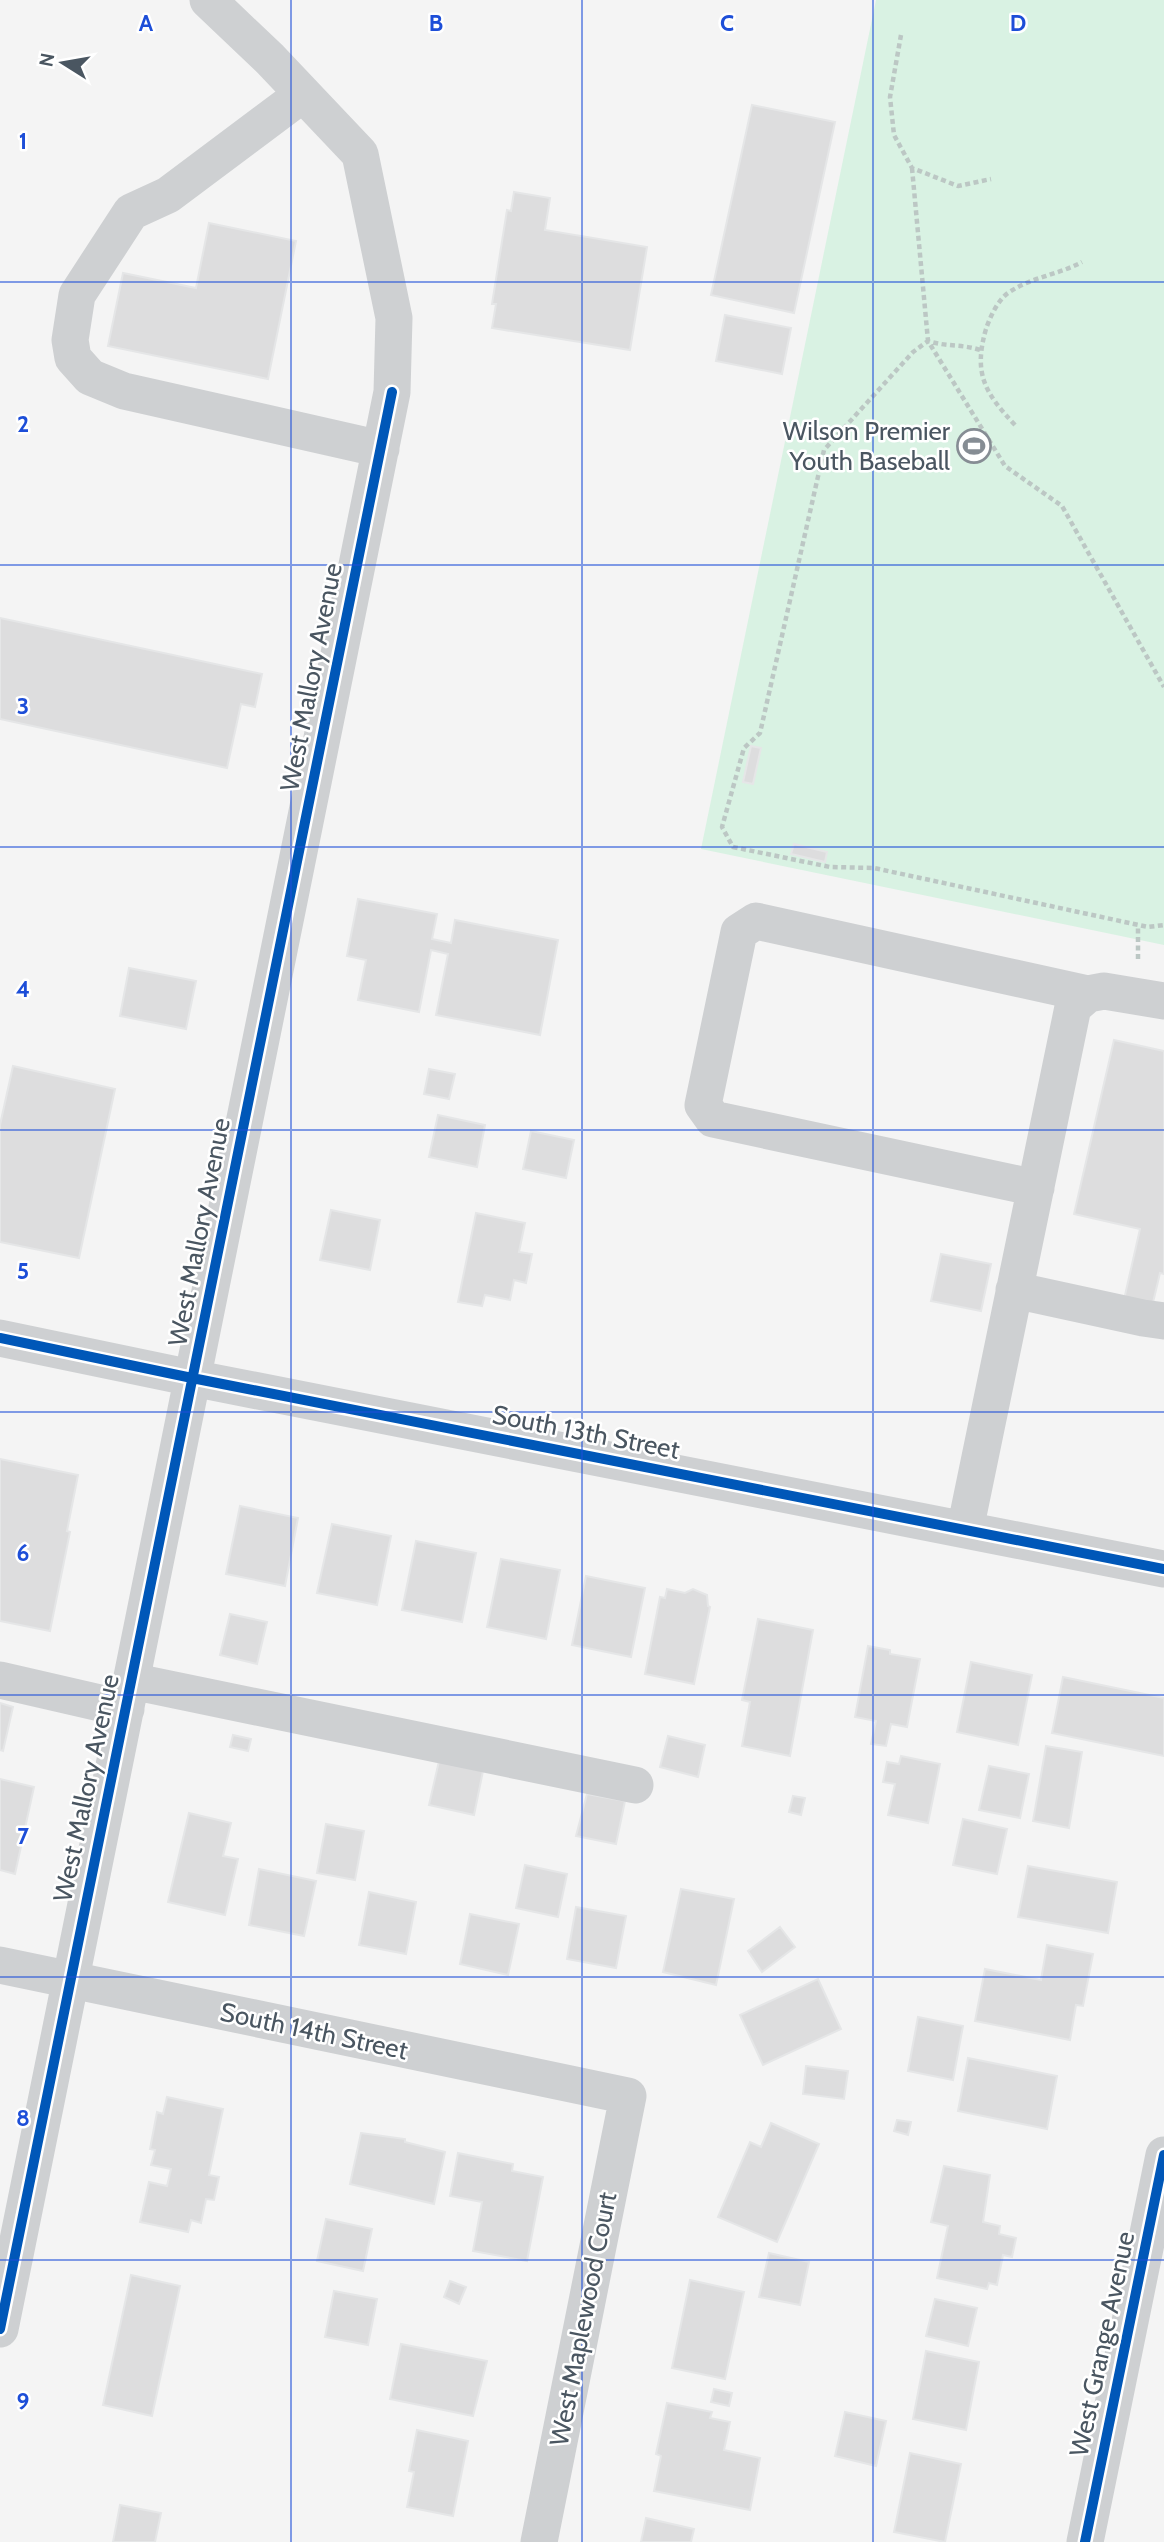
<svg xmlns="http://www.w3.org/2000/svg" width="1164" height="2542" font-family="Cabin,sans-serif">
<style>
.green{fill:#d9f2e3}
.building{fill:#ddddde;stroke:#e5e6e7;stroke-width:2}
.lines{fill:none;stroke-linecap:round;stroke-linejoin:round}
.path{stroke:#bcc7c4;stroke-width:4.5;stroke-dasharray:5 3.5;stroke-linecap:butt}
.minor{stroke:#ced0d2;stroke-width:37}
.cycleway-casing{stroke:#fff;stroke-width:15}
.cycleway{stroke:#0057b8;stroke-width:10}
.grid{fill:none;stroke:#1d4ed8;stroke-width:2;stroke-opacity:0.55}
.labels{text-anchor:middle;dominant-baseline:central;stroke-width:5;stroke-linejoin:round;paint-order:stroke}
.poi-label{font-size:26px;fill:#4a5661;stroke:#fff;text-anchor:end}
.street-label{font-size:26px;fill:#4a5661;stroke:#fff}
.grid-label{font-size:23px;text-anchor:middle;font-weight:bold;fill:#1d4ed8;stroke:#fff;stroke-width:5;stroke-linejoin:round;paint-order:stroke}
</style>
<rect width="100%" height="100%" fill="#f4f4f4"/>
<path class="green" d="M876,0h288v945l-463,-96z"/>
<path class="building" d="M752,105l83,17 -41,191 -83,-18z
M514,192l36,6 -5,32 102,17 -17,103 -138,-22 4,-24h-4l15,-94 4,1z
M209,223l87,18 -28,138 -160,-33 15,-73 73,15z
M725,315l66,13 -9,46 -66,-13z
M0,618l262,56 -7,33 -14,-3 -14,64 -227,-49z
M751,746l10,2 -8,36 -10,-2z
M794,844l33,8 -2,10 -34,-8z
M358,899l79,15 -5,25 19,4 4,-23 103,20 -18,95 -104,-20 12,-61 -17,-4 -12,62 -61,-12 8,-40 -19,-4z
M129,968l67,13 -10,48 -66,-13z
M1114,1040l50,11v223l-4,-1 -9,38 -28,-7 17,-75 -66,-15z
M13,1066l102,23 -36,169 -79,-16v-117z
M429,1069l26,5 -6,25 -25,-5z
M438,1115l47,10 -8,42 -48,-10z
M531,1131l43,9 -8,38 -43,-9z
M331,1210l49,10 -10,50 -50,-10z
M476,1213l49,10 -6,29 13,2 -6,29 -12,-3 -4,20 -25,-5 -3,11 -24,-4z
M941,1254l50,10 -10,47 -50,-10z
M0,1459l78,16 -11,56 3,1 -20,99 -50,-10z
M240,1506l58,12 -13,68 -59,-12z
M332,1524l59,12 -14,69 -60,-12z
M416,1541l60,12 -14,69 -60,-12z
M501,1559l59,11 -14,69 -59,-12z
M586,1576l59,12 -14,69 -59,-12z
M667,1589l18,4 8,-4 14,6 1,11 2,1 -16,77 -49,-10 15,-77 5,1z
M230,1614l37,8 -10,42 -37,-9z
M758,1619l55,11 -23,126 -48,-10 8,-44 -8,-2z
M868,1646l22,4v4l30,5 -13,68 -16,-3 -5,22 -15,-2 5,-23 -21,-4z
M971,1662l61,13 -14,70 -61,-13z
M1063,1677l101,21v58l-112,-23z
M0,1703l13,4 -10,44 -3,-1z
M233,1735l18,4 -3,12 -18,-4z
M668,1736l37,9 -7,32 -38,-10z
M1046,1746l36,6 -13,76 -36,-7z
M901,1756l39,8 -12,59 -40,-8 7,-31 -12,-2 4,-20 12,2z
M439,1761l44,10 -9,44 -45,-10z
M989,1766l40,8 -9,44 -41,-8z
M0,1779l34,8 -19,87 -15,-4z
M587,1794l38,7 -9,43 -40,-8z
M793,1796l12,2 -4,17 -12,-3z
M189,1813l42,10 -8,33 15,3 -13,56 -57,-13z
M963,1819l44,10 -10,45 -44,-9z
M326,1824l38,7 -9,49 -38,-7z
M525,1865l42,9 -9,43 -42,-9z
M1028,1866l89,16 -9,51 -90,-16z
M259,1869l57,12 -12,55 -55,-11z
M681,1889l53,10 -18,86 -53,-13z
M369,1892l47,10 -10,52 -47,-9z
M576,1907l50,9 -10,52 -49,-9z
M470,1914l49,10 -11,51 -48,-11z
M780,1927l15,20 -33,25 -14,-21z
M1047,1945l46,9 -10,52 -7,-1 -6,35 -95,-19 10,-52 56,11z
M818,1979l23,50 -78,36 -23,-50z
M918,2017l45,9 -10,54 -45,-9z
M968,2058l89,18 -10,53 -89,-18z
M806,2066l42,5 -4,28 -41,-5z
M167,2097l56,12 -14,66 10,2 -5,23 -8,-1 -5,24 -10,-3 -3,12 -48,-10 9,-40 18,4 4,-17 -20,-4 4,-15 -5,-1 7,-37 6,2z
M897,2120l14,2 -3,13 -14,-4z
M771,2123l48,21 -42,98 -59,-25 32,-75 11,5z
M361,2133l44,6v3l40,10 -11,52 -84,-20z
M458,2153l55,11 -1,7 31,6 -16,84 -54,-10 9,-49 -32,-6z
M944,2166l46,9 -7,47 17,4 -1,8 17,4 -4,19 -9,-2 -6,30 -8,-2 -2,6 -50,-11 11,-52 -17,-4z
M326,2219l46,10 -9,42 -46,-10z
M769,2253l40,9 -9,43 -41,-8z
M131,2275l49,11 -28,130 -49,-11z
M690,2280l54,12 -19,87 -53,-11z
M450,2281l16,6 -7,17 -15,-7z
M334,2291l43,8 -9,46 -43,-8z
M935,2299l42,9 -9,38 -42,-10z
M401,2344l86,17 -14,55 -83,-17z
M926,2351l53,11 -13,68 -53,-11z
M714,2389l18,4 -3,13 -18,-4z
M667,2403l45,9 -2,6 20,4 -6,28 36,8 -10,52 -96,-19 7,-35 -5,-2z
M845,2412l41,9 -10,45 -41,-10z
M417,2430l51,11 -15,75 -46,-9 7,-35 -5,-1z
M910,2453l51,11 -16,78 -51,-10z
M120,2505l41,8 -6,29h-42z
M646,2518l48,11 -3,13h-50z"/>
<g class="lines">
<path class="path" d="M901,35l-11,62 4,38 18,33 46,18 33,-7
M912,168l16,173 77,125 57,40 102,181
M980,350c-17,-6 -34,-3 -52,-9l-15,11 -89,98 -64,283 -16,15 -22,79 11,20 97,20 44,1 274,59 16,-2
M1015,425c-30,-32 -42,-51 -29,-96 4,-12 12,-29 22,-36 23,-16 50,-18 74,-31
M1138,959v-34"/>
<path class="minor" d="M303,94l-135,101 -37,17 -54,83 -7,45 3,18 17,19 34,14 257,58
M1036,1188l-323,-69 -10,-14 36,-173 17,-11 332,73
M1014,1290l129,28 21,3
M0,1338l192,40 972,191
M965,1530l108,-523 15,-13 16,-3 60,10
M0,1680l126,29
M131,1681l504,104
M0,1965l628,131 -89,446
M0,2329l392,-1937 2,-74 -34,-164 -90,-95 -62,-59
M1085,2542l79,-387"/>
<g class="cycleway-casing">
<path id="cycleway" d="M0,1338l192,40 972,191
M0,2329l392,-1937
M1085,2542l79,-387"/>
</g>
<use href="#cycleway" class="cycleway"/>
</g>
<path class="grid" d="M291,0v2542M582,0v2542M873,0v2542M0,282h1164M0,565h1164M0,847h1164M0,1130h1164M0,1412h1164M0,1695h1164M0,1977h1164M0,2260h1164"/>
<defs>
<g id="stadium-ring" transform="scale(1.75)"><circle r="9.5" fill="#fff" stroke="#868d94" stroke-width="1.5"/><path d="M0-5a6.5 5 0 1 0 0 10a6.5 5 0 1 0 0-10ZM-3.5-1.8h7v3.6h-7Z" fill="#868d94"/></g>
</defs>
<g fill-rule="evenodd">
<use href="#stadium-ring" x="974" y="446"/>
</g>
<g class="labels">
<g class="poi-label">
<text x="950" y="431">Wilson Premier<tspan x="950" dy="30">Youth Baseball</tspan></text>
</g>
<g class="street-label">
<text transform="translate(311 677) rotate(-79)">West Mallory Avenue</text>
<text transform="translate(199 1232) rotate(-79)">West Mallory Avenue</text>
<text transform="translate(586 1432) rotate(11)">South 13th Street</text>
<text transform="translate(86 1788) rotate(-78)">West Mallory Avenue</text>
<text transform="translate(314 2031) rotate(12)">South 14th Street</text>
<text transform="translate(583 2319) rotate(-79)">West Maplewood Court</text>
<text transform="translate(1102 2344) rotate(-78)">West Grange Avenue</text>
</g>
</g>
<g class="grid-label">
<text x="146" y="31">A</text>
<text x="436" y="31">B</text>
<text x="727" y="31">C</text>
<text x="1018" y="31">D</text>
<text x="23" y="149">1</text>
<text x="23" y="432">2</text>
<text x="23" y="714">3</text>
<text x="23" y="997">4</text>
<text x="23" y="1279">5</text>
<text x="23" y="1561">6</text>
<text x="23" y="1844">7</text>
<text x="23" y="2126">8</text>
<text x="23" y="2409">9</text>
</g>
<g transform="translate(63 63) rotate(281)" stroke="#ffffff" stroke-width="5" paint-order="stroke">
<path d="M0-5L12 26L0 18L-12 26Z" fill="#4a5661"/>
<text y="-10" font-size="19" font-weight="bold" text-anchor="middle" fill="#4a5661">N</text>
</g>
</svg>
